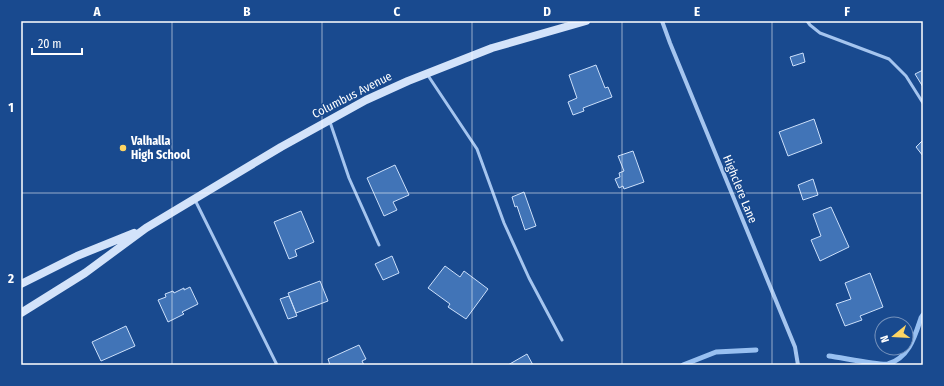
<svg xmlns="http://www.w3.org/2000/svg" width="944" height="386" font-family="'Fira Sans Condensed',sans-serif">
<style>
.lines{fill:none;stroke-linecap:round;stroke-linejoin:round}
.stream{stroke:#98c0f1;stroke-width:5}
.building{fill:#4174b7;stroke:#cce0fb}
.lane{stroke:#a5c5ef;stroke-width:3}
.street{stroke:#a5c5ef;stroke-width:4}
.secondary{stroke:#d3e3fa;stroke-width:8}
.grid{fill:none;stroke:#fff;stroke-width:1;stroke-opacity:0.55}
.poi-dot{fill:#ffd563;stroke:#194a8f;stroke-width:1.5}
.labels{text-anchor:middle;dominant-baseline:central;stroke-width:3;stroke-linejoin:round;paint-order:stroke}
.street-label{font-size:12px;fill:#fff;stroke:#194a8f}
.poi-label{font-size:12px;font-weight:bold;fill:#fff;stroke:#194a8f;text-anchor:start}
.neatline{fill:none;stroke:#fff;stroke-width:1.5}
.grid-label{font-size:13px;text-anchor:middle;font-weight:bold;fill:#fff}
</style>
<rect width="100%" height="100%" fill="#194a8f"/>
<g class="lines">
<path class="stream" d="M829,356c10,1 53,10 59,8 21,-6 27,-28 33,-46l2,-3
M683,365l33,-13 40,-2"/>
</g>
<path class="building" d="M803,53l2,9 -12,4 -3,-9z
M596,65l9,23 3,-1 4,10 -29,11 1,3 -11,4 -5,-13 9,-4 -8,-23z
M923,70v17l-8,-13z
M814,119l8,24 -34,13 -9,-24z
M923,140v16l-7,-9z
M633,151l11,31 -20,7 -1,-3 -4,2 -4,-9 5,-2 -1,-4 5,-2 -6,-15z
M395,165l14,30 -16,7 4,8 -13,6 -17,-38z
M813,179l5,16 -15,5 -5,-15z
M524,192l12,34 -11,4 -8,-24 -2,1 -3,-10z
M831,207l18,40 -29,14 -9,-21 10,-4 -8,-22z
M301,211l13,31 -19,8 2,6 -8,3 -15,-37z
M392,256l7,17 -16,7 -8,-16z
M445,266l15,11 4,-6 24,18 -22,30 -18,-12 2,-3 -22,-16z
M870,273l13,34 -23,9 2,4 -17,6 -9,-22 15,-5 -6,-16z
M320,281l8,20 -32,12 -8,-20z
M190,287l8,17 -16,8 2,2 -16,8 -10,-22 8,-3 -1,-3 8,-3 1,2 10,-5v2z
M289,296l8,20 -9,3 -8,-20z
M126,326l9,20 -34,15 -9,-19z
M359,345l7,14 -4,2 2,4h-34l-2,-6z
M527,354l6,11h-25z"/>
<g class="lines">
<path class="lane" d="M807,21l3,4 10,8 69,26 17,17 17,27
M427,74l50,75 27,74 25,55 33,62
M330,122l19,56 30,67
M195,200l82,165"/>
<path class="street" d="M662,21l8,22 125,304 3,18"/>
<path class="secondary" d="M21,284l56,-28 57,-23
M21,313l64,-40 61,-45 135,-81 85,-47 42,-19 84,-33 94,-27"/>
</g>
<path class="grid" d="M172,21v344M322,21v344M472,21v344M622,21v344M772,21v344M21,193h902"/>
<circle class="poi-dot" cx="123" cy="148" r="4"/>
<g class="labels">
<g class="street-label">
<text transform="translate(352 95) rotate(-27)">Columbus Avenue</text>
<text transform="translate(740 189) rotate(68)">Highclere Lane</text>
</g>
<g class="poi-label">
<text x="131" y="141">Valhalla<tspan x="131" dy="14">High School</tspan></text>
</g>
</g>
<rect width="944" height="386" fill="none" stroke="#194a8f" stroke-width="44"/>
<g transform="translate(894 336) rotate(252)"><circle r="19" fill="#194a8f" stroke="#7592bc"/>
<path d="M0-3L7 15L0 10L-7 15Z" fill="#ffd563"/>
<text y="-6" font-size="11" font-weight="bold" text-anchor="middle" fill="#ffffff">N</text>
</g>
<path d="M32 48v6h50v-6" fill="none" stroke="#ffffff" stroke-width="2"/>
<text x="38" y="48" font-size="12" fill="#ffffff" stroke="#194a8f" stroke-width="3" paint-order="stroke">20 m</text>
<rect x="22" y="22" width="900" height="342" class="neatline"/>
<g class="grid-label">
<text x="97" y="16">A</text>
<text x="247" y="16">B</text>
<text x="397" y="16">C</text>
<text x="547" y="16">D</text>
<text x="697" y="16">E</text>
<text x="847" y="16">F</text>
<text x="11" y="112">1</text>
<text x="11" y="283">2</text>
</g>
</svg>
